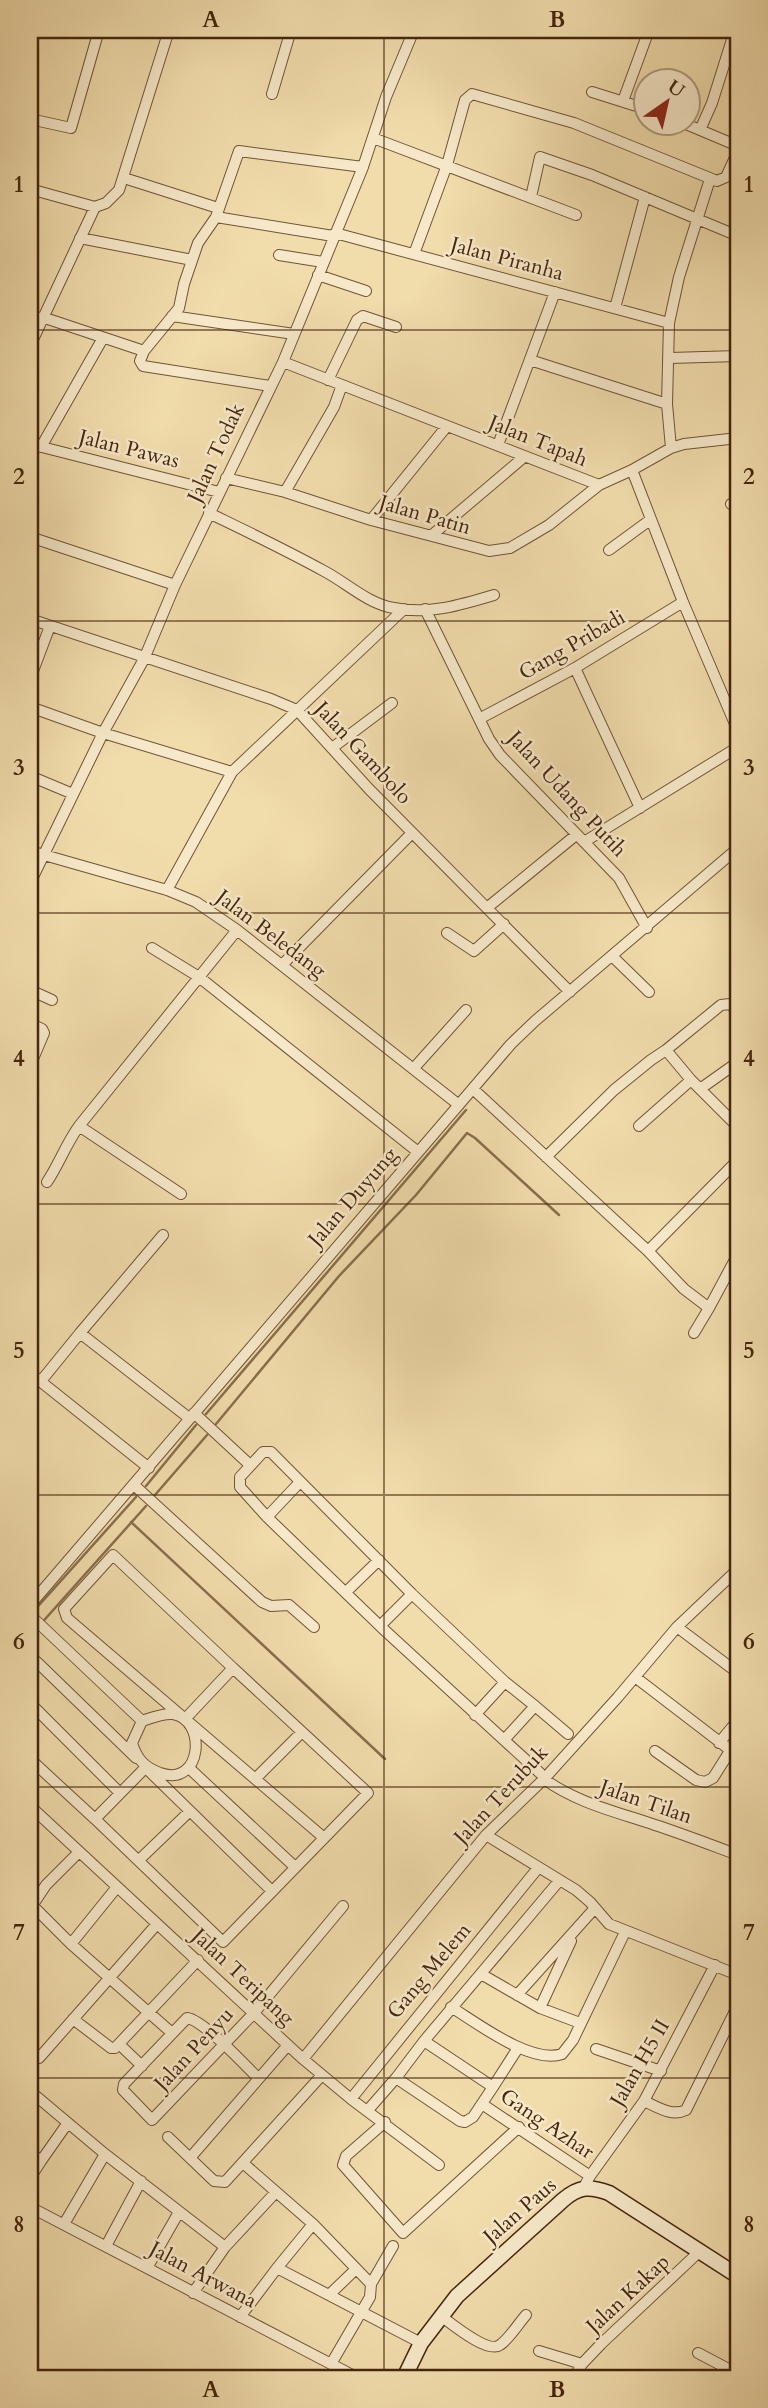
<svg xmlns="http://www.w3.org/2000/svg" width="768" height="2408" font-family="Cardo,serif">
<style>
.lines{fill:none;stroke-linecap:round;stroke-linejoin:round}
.stream{stroke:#896e4c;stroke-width:2.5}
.minor-casing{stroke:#705436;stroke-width:12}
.secondary-casing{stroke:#45260e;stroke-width:17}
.minor{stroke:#f6e8c9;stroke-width:10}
.secondary{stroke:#f6e8c9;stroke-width:14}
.grid{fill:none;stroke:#45260e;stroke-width:2;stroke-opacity:0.55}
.labels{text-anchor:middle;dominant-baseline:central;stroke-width:5;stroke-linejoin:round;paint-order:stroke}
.street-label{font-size:21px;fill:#45260e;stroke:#f6e8c9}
.neatline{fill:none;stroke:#45260e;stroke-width:2.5}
.grid-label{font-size:23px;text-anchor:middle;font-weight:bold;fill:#45260e}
</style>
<rect width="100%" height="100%" fill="#f1dcac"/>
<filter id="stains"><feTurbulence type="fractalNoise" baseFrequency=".00286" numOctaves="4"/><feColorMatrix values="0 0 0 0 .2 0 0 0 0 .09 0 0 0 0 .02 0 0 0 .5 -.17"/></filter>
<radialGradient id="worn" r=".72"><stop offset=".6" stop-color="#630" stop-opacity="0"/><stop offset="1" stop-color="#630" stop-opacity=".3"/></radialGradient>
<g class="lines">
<path class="stream" d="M206,1414l260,-304
M216,1424l123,-148 77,-81 51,-62 8,5 84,77
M146,1486l50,-61
M155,1495l52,-60
M131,1522l254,237
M32,1613l104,-116
M30,1636l116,-130"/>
<g class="minor-casing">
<path id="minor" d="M30,44l4,-14
M592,92l54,17
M272,94l19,-64
M623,101l26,-71
M30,119l41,9 28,-98
M681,122l57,24
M700,130l12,-27 23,-73
M373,138l203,77
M124,178l94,30
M30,189l65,18
M531,197l9,-40 52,18 146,61
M216,217l117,19
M335,233l334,90
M80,238l112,22
M414,254l33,-89 18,-65 7,-6 102,29 143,58 9,-4 12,-26
M279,255l44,7
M318,275l48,16
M615,308l30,-111
M172,316l122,18
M42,317l102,34
M30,346l65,-139 11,-4 13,-13 50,-160
M670,358l68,-2
M530,360l137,44
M283,362l316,123 33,-15 51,132 55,129
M328,380l29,-60 6,-4 33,11
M270,386l-127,-20 -3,-5 4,-10 35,-43 5,-24 14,-41 18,-26 23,-66 124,16
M30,444l189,48
M498,445l57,-153
M41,447l62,-109
M671,448l-4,-44 2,-81 10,-46 31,-98
M632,470l39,-22 13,-4 54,-6
M226,478l59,14 86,28 118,31 21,-3 39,-23 50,-40
M285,492l49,-85 8,-22
M731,504l7,-3
M209,513c39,19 77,37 115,58 23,12 44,33 70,37 34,7 67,-3 100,-13
M371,520l76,-94
M432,535l92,-78
M30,537l145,48
M609,550l41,-30
M425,609l64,130 11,16 119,123 28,50
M30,619l241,80 26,11 72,79 201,203
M575,668l65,140
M30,679l20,-53
M30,707l73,26 129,39
M479,719l96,-51 108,-66
M332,748l60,-45
M30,776l43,18
M584,842l154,-95
M30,851l137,39 29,12 41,28 222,175
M30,883l73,-150 41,-74 31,-74 108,-223 80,-195 23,-70 28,-67
M167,890l65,-118 172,-163
M488,907l88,-72
M447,933l27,18 30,-27
M152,948l47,29 219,175
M612,956l37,36
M282,965l130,-132
M30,990l22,10
M738,1012l-8,-8 -9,1 -55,45 25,30 47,47
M30,1023l12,6 2,4 -14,33
M414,1068l52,-58
M473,1089l175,162 36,38 25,19 -15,25
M700,1089l38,-27
M79,1126l102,68
M639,1126l52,-46
M546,1157l68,-67 37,-30 15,-10
M47,1182c12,-18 19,-38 32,-56l158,-196
M648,1251l90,-91
M709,1308l29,-54
M80,1333l83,-98
M30,1373l119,95
M41,1381l39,-48 109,85
M194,1413l56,52
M134,1485l128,117 9,4 18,-1 25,22
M267,1517l33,-35
M346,1592l33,-32
M30,1605l481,-561 24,-23 203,-173
M30,1615l112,106c9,-3 21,-8 31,-7 34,5 30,74 -13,59 -16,-6 -23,-14 -28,-30l10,-22
M380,1626l32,-32
M677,1627l61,46
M30,1658l7,4 99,96
M635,1677l103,79
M30,1703l90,90
M475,1715l30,-33
M185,1719l48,-51 -120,-113 -49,54 3,9 256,219
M504,1740l-124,-114 -113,-109 -27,-30v-10l23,-25h8l141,142 93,88 30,24
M719,1743l19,-23
M655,1751l41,29 9,2 8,-4 17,-27
M30,1759l65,60 51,-52
M189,1768l106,99
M149,1771l123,120
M540,1773l-36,-33 31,-34 33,28
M255,1779l47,-47
M544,1779c33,24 73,33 111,46 28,9 56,20 83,30
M30,1806l273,253 48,40 88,66
M95,1819l128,123 145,-149 -135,-125
M486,1835l90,55 14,12 19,22 129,51
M139,1860l51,-49
M30,1903l41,41 101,89
M30,1909l16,-24 33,-33
M71,1944l46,-57
M481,1974l59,34 40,15
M517,1995l78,-87
M451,2007c26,16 81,58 111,47l11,-14 52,-108
M540,2008l31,-67
M73,2019l38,29h4l83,-88
M119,2044l23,22
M596,2049l65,22
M39,2058l118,-134
M303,2059l183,-224 58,-56 74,-82 59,-70 61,-58
M255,2075c-13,-13 -52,-55 -68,-57l-63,66 -1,6 29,30 102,-107 89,-107
M396,2078l28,-37
M493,2087l25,-39
M30,2091l75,63 120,93
M351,2099l187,-231
M644,2101c13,6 28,16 42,9l52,-105
M482,2104l108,72
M368,2110l28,-32 64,43 5,1 8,-5 20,-30 -69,-46 135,-160
M385,2122l-39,34 -3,9 60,68 116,-106
M168,2137l46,44 11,1 97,-107
M30,2152l11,9 26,-37
M190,2158l98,-113
M243,2163l70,61 58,60 -1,13 -39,67
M30,2178l11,-17
M584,2187l6,-11 54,-75 71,-136
M30,2207l328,171
M64,2224l41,-70
M313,2224l-36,44 144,75
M106,2246l35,-65
M147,2268l32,-56
M371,2284l22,-38
M193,2293l32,-46 51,-55
M329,2295l27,-26
M441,2316c11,8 47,38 59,29 10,-7 18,-21 26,-30
M240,2317l37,-49
M539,2351l43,13
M698,2353l40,21
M574,2378l8,-14 19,-20 99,-93"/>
</g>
<g class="secondary-casing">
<path id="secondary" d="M404,2378l17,-35 36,-47 106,-96c16,-14 27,-14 46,-7l129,83"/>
</g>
<use href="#minor" class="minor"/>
<use href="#secondary" class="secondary"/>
</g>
<path class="grid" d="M384,30v2348M30,330h708M30,621h708M30,913h708M30,1204h708M30,1495h708M30,1787h708M30,2078h708"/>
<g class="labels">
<g class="street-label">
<text transform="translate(507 259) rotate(15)">Jalan Piranha</text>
<text transform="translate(538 441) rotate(22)">Jalan Tapah</text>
<text transform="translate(129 449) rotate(14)">Jalan Pawas</text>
<text transform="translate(216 453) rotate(-65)">Jalan Todak</text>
<text transform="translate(425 515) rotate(16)">Jalan Patin</text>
<text transform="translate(572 645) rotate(-30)">Gang Pribadi</text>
<text transform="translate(363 753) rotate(47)">Jalan Gambolo</text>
<text transform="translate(567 794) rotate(47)">Jalan Udang Putih</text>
<text transform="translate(271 934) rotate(37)">Jalan Beledang</text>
<text transform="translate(353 1197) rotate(-49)">Jalan Duyung</text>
<text transform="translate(501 1795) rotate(-47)">Jalan Terubuk</text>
<text transform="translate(646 1802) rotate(19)">Jalan Tilan</text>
<text transform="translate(429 1971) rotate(-50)">Gang Melem</text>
<text transform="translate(243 1977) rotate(43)">Jalan Teripang</text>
<text transform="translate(194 2049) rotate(-47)">Jalan Penyu</text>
<text transform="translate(640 2063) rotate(-60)">Jalan H5 II</text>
<text transform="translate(547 2124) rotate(34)">Gang Azhar</text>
<text transform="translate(520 2211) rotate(-41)">Jalan Paus</text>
<text transform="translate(203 2275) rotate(28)">Jalan Arwana</text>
<text transform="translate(628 2294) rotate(-43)">Jalan Kakap</text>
</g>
</g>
<rect width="768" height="2408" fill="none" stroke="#f1dcac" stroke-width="77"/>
<g transform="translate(667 102) rotate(34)"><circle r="33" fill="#f6e8c9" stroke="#af9a7e" stroke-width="2"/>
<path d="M0-5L12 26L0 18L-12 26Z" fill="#8f2418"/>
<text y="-10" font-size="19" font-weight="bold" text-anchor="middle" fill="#45260e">U</text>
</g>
<rect x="38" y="38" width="692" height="2332" class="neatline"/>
<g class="grid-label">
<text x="211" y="27">A</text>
<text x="557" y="27">B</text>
<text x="19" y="192">1</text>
<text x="749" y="192">1</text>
<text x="19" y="484">2</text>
<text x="749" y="484">2</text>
<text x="19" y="775">3</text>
<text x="749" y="775">3</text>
<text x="19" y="1066">4</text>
<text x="749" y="1066">4</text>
<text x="19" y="1358">5</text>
<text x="749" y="1358">5</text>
<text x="19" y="1649">6</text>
<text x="749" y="1649">6</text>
<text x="19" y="1940">7</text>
<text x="749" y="1940">7</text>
<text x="19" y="2232">8</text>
<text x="749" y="2232">8</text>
<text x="211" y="2397">A</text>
<text x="557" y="2397">B</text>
</g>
<rect width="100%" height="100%" filter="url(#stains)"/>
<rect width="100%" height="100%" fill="url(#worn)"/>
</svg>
